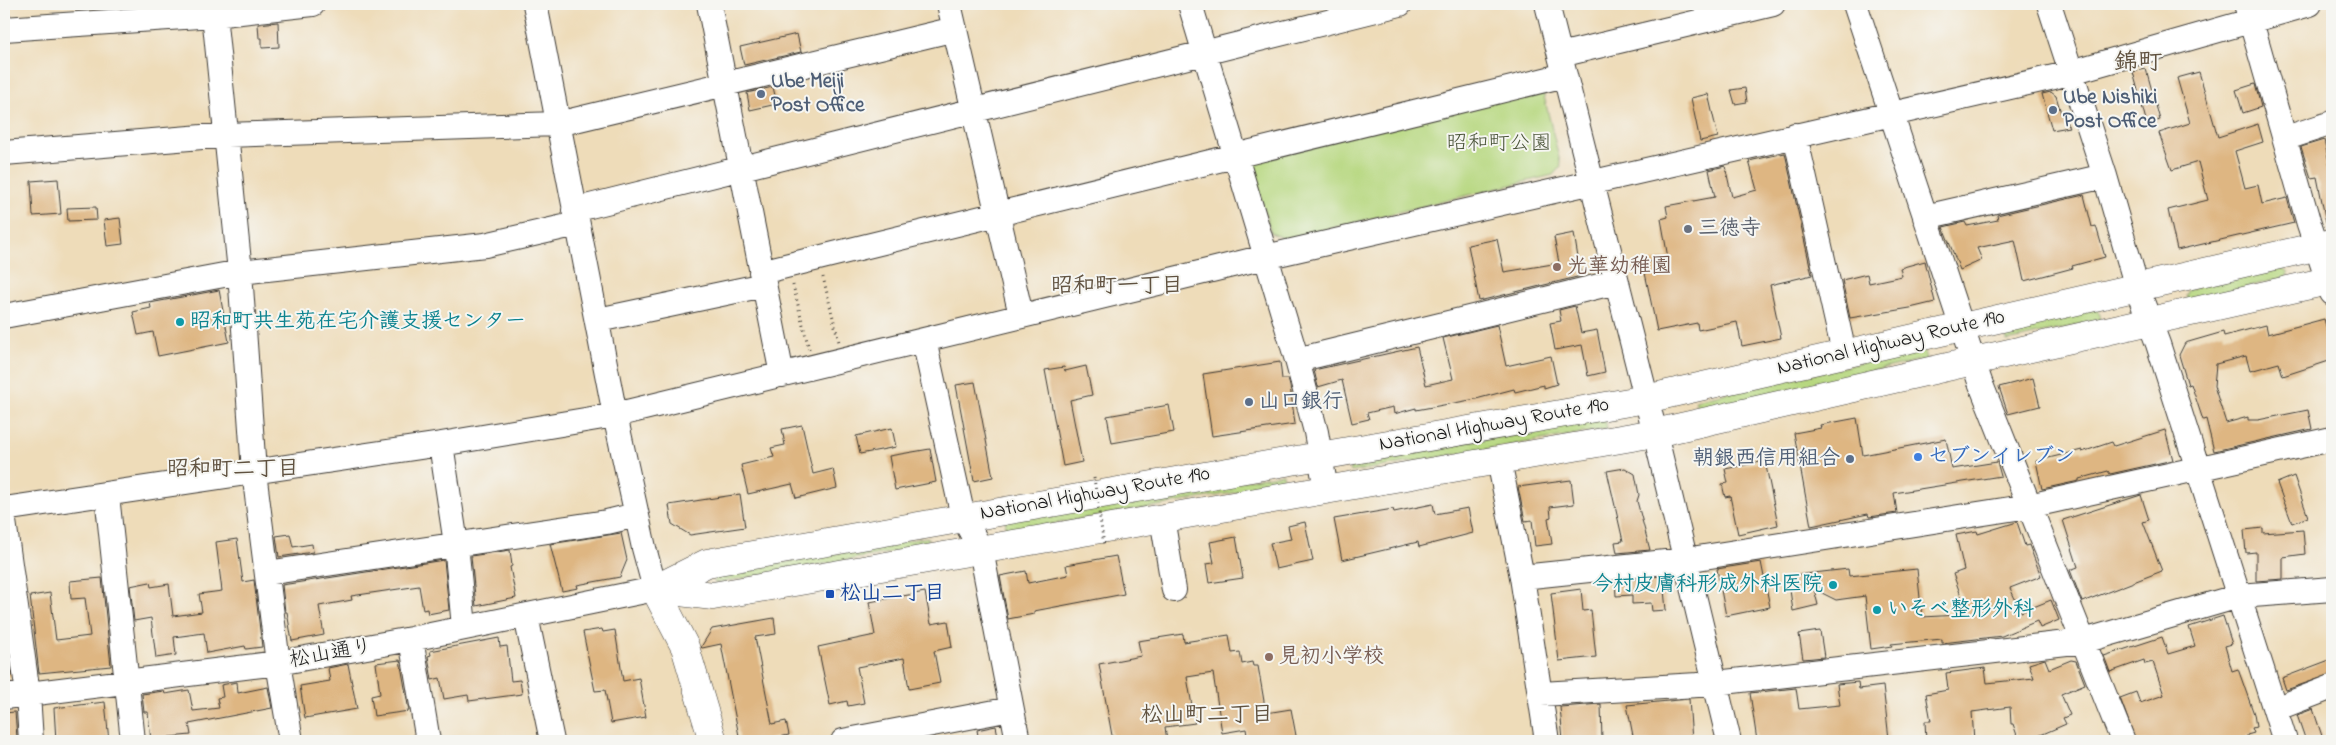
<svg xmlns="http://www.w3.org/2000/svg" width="2336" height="745" font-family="'Indie Flower','Klee One',sans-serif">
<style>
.green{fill:#b6d77e;stroke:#697a4d}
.building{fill:#deb682}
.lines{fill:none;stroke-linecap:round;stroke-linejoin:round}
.minor-casing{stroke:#3c3934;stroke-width:26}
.highway-casing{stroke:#3c3934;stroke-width:29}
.path{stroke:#3c3934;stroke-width:3;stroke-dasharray:1 4;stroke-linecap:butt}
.minor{stroke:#fff;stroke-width:24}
.highway{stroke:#fff;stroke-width:28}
.path-bridge{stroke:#3c3934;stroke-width:3;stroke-dasharray:1 4;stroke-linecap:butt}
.service-dot{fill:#5c6f8a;stroke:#f6f6f2;stroke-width:2}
.worship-dot{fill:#6b7280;stroke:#f6f6f2;stroke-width:2}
.education-dot{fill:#8d6e63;stroke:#f6f6f2;stroke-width:2}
.culture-dot{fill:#0f9aa8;stroke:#f6f6f2;stroke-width:2}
.shop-dot{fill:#3f7fe0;stroke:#f6f6f2;stroke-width:2}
.transit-dot{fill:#1a4fb4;stroke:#f6f6f2;stroke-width:2}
.labels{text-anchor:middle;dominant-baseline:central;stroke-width:4;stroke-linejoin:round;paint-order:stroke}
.service-label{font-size:21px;font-weight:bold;fill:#4e5e75;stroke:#f6f6f2;text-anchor:start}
.park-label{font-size:21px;fill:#4a5439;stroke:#f6f6f2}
.worship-label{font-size:21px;font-weight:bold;fill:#5b616d;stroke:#f6f6f2;text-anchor:start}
.education-label{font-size:21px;font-weight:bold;fill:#785e54;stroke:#f6f6f2;text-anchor:start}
.culture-label{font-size:21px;font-weight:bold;fill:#0d838f;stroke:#f6f6f2;text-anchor:start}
.street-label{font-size:21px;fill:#1c1c1c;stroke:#f6f6f2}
.shop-label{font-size:21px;font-weight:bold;fill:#366cbe;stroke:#f6f6f2;text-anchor:start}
.transit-label{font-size:21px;font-weight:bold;fill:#164399;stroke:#f6f6f2;text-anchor:start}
.neighbourhood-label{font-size:22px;font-weight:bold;fill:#605240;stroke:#f6f6f2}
.quarter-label{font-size:24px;font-weight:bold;fill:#605240;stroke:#f6f6f2}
</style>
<rect width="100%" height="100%" fill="#f6f6f2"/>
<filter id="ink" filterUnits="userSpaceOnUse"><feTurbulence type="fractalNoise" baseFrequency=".02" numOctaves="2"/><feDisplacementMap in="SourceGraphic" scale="10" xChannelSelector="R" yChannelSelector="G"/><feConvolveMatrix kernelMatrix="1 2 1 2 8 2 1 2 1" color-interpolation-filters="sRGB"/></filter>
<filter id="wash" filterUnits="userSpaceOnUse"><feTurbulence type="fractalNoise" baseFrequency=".0096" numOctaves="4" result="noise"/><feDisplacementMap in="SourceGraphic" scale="20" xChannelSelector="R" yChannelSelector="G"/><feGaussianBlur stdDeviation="1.12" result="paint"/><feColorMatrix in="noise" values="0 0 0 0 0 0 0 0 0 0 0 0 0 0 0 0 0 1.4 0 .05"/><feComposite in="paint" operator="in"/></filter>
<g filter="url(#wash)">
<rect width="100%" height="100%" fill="#eedcb9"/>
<path class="green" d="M1542,88l19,78 -8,9 -268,64 -14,-6 -20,-68 2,-7z
M2282,269l6,4 -1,4 -98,24 -3,-5 3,-7z
M2098,308l3,12 -94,21 -2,-10z
M1924,349l2,10 -228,51 -3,-10z
M1605,417l2,12 -256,43 -1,-3 4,-7z
M1283,474l1,10 -277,48 -2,-12z
M928,537v9l-213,37 -1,-4 16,-7z"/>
<g id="blocks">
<path class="building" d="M278,22l1,25 -17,1v-10h-3l-1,-14z
M797,34l4,18 -57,13 -4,-18z
M2146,69l14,51 -13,4 -14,-52z
M2199,72l19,65 40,-13 5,18 -28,9 10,37 13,-3 4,19 25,-6 7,25 -117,27 -9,-40 40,-10 -10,-38 -26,8 -13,-37 31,-10 -13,-45z
M2255,84l6,23 -18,6 -7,-23z
M773,87l4,17 -27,6 -3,-17z
M1745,88l2,14 -12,2 -4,-14z
M2051,92l5,4 5,17 8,14 -17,3 -10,-36z
M1708,94l10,43 -18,4 -9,-43z
M2324,140l8,35v46l-6,1 -9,-45 -6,1 -10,-31z
M1785,153l27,122 -42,10 11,53 -39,8 -5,-24 -39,8 -1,-7 -40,8 -14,-68 25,-5 -7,-39 7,-2 -2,-11 49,-9 -6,-27 16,-4 7,31 25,-7 -8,-29z
M58,179l3,35 -28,2 -2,-35z
M2084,195l8,32 4,-1 9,31 -33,9 1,2 -49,13 -9,-41 -38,8 5,12 -22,10 -17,-43 22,-5 2,4 31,-6 -1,-5z
M96,207l1,13 -29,1 -1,-13z
M120,218l3,26 -16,2 -3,-26z
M1574,233l7,43 -102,25 -11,-56 29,-6 7,33 55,-9 -5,-26z
M1925,261l10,41 -25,6 -60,10 -8,-38 25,-6 2,9 33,-7 -2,-8z
M219,290l10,52 -71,14 -5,-24 -15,3 -5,-23 18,-4 -1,-5z
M1575,306l6,27 16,-3 8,42 -17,4 -6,-31 -27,5 -5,-27 11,-2 -2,-11z
M2324,319l8,28v13l-49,16 -4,-13 -29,8 -4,-15 -30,8 -2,22 12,37 22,-6v3h10l50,-10 4,19 -98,22 -8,-32 -3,1 -12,-36 -3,1 -9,-30 6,-12 38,-11 1,4 42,-11 2,9z
M1497,325l9,41 45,-10 6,28 -13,4v-3l-29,7 -1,-3 -38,10 -60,11v-2l-22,6 -1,-7 -26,6 2,6 -17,4 -10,-43 -24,7 -4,-17 103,-23 9,38 27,-6 -10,-41z
M1280,362l2,17h6l2,7 5,38 -83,12 -9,-62z
M1086,366l6,29 -22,5 12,62 -19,4 -18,-96 19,-3 1,4z
M2033,378l7,28 -32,8 -9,-27z
M975,382l18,95 -19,4 -18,-96z
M1169,405l5,27 -62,11 -5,-27z
M1857,418l6,37 83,-16 6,30 45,-7 4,14 -107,17 3,20 -28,4 -1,-3 -57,12 -17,-93 27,-5 -1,-3z
M802,425l11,49 20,-5 4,19 -41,10 -4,-14 -44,10 -7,-29 33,-8 -3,-9 14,-3 -3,-16z
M892,428l4,19 -36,7 -4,-18z
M2165,430l8,30 -63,14 -2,-3 -29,8v2l-37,8 -6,-28 46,-11v2l30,-10 2,4z
M930,449l6,33 -41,8 -6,-34z
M1765,461l13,64 -40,9 -8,-38 -5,1 -3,-13 6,-1 -3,-14z
M1625,468l10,6 4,21 -2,6 13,49 -33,3 -2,-11 8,-1 -16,-70z
M2294,476l14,41 -16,6 -15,-40z
M1571,480l3,24 -24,3 1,10 -3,1 4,26 -17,2 -3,-26 -7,1 -7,-34z
M740,494l5,33 -55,8 -18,-11 -3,-19z
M2141,495l8,25 -6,2 19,49 -80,31 -12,-32 8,-3 -15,-47z
M1433,504l2,10 33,-6 5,25 -54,14 -1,-5 -76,18 -8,-41 59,-10 1,3z
M1305,522l8,39 -37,8 -6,-26 21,-4 -3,-13z
M2017,522l8,24 4,-1 12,31 -31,12 11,24 30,-12 8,20 -19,8 -3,-7 -35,15 -60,7v-4l-51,5 1,2 -21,3 -6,-53 -29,4 -22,-11 4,16 -25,6 -5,-35 60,-7 1,7 68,-7 5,48 37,-2v-2l8,-1 -14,-38 11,-4 -8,-35 21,-4 1,3z
M2263,528v5l40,-3 2,24 -22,3v22l-27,2v-29l-10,1 -2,-23z
M621,533l6,27 -7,17 -43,8 1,3 -16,3 -12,-47z
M290,534l3,13 19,-3 1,8 -34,5 -3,-21z
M1236,537l7,41 -34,5 -3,-19 8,-1 -4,-21z
M237,539l6,43 11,-2 8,67 -16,2 -1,-3 -38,7 -3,-20 -30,4 2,18 -20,3 -5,-40 -17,3 -4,-35 20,-4 1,5 18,-3 4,32 29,-4 -3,-18 23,-3 -6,-49z
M510,550l2,16 -2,1 6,31 -40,8 -5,-50z
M1116,556l8,38 -90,17v3l-26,5 -8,-43 26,-5 2,12 40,-8 -2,-10z
M444,560l5,50 -21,4 -1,-5 -4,1 -4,-24 -68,10 1,4 -33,6 5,29 -32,6 -5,-29h-2l-3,-27z
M1761,562l9,45 -44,9 -9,-47z
M1659,576l4,4 3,30 -14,1 -1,-8 -19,1v-9l-16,1 -1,-15z
M102,578l9,88 -72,7 -9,-77 20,-3 6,47 34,-4 -5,-38 -14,1 -1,-18z
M1581,589l2,22 8,-1 5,47 -37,4 -8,-68z
M925,592l6,32 17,-3 4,26 -18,4 6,32 -31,6 -5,-31 -47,9 7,36 -16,3 -1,-5 -17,4 -12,-58 57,-12 -6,-33z
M2223,616l9,28 -7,2 7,25 6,-2 16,45 2,13 -4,1 2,5 -7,2 1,6h-112l-16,-43 16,-6 4,11 24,-8 -11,-33 -8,2 -1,-4 -34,12 -6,-16 58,-19 6,17 27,-8 -6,-19z
M774,618l2,16 -21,3 17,87 14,-3 3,14 -31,6h-18l-19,-97 -19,4 -1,-1 11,-18z
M602,629l1,3 12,-2 8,51 16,-3 7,39 -35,6 -6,-33 -10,1 -12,-59z
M1820,631l4,26 -21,2 -4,-25z
M6,632l6,44h-8v-43z
M1183,634l1,8 45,-7 3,18 8,-1 2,12 10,-2 1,4h5l8,47 25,-4 6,32h-49l-2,-12 -24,4 -9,-60 -26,4 8,46 -30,4 2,14h-54l-14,-77 42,-8 -3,-15z
M499,638l1,9 7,-1 4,35 9,-1 2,14 -53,7 -1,-6 -24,4 -4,-21 -8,2 -4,-24 3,-1 -1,-4z
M2045,659l4,10 22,-9 5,1 9,23 -24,10 9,21 -7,3 3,6 -30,13 1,4h-18l-6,-17h-2l-1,-17 -38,5 2,29h-48l-1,-20h6l-5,-27 22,-4 -2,-17 39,-5 2,15 47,-5 -5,-14z
M2332,659v15l-46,16 -4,-12z
M400,660l9,51 -35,5 -3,-20 9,-2 -4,-31z
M348,664l9,45 -52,9 -5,-32 30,-5 -2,-13z
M237,682l1,11 30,-6 4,21 -83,16 2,11 -22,2v4h-18l-3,-29h-4l-2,-18 22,-3 1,3 24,-4 4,21 26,-3 -2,-10 6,-1 -2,-12z
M1858,682l1,7 24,-3 6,53 -14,2h-118l-7,-48 46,-5 3,21 41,-4 -3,-21z
M1689,699l3,42h-58l-7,-36z
M105,702l4,39h-53l-2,-33z
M1601,704l1,37h-39l-3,-34z
M2313,709l9,27 -16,5 -9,-26z
M15,712l2,26 -13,1v-26z
M996,726l3,15h-20l-2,-11z"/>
</g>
</g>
<g filter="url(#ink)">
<use href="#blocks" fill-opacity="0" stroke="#3c3934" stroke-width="1"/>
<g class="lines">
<g class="minor-casing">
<path id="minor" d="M213,4l27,268 14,200 24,191 13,78
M709,4l73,371
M949,4l72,311
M1190,4l107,356 19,72 10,58
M1547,4l108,429 74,308
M1855,4l125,378 143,359
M2049,4l56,172 32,112 21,56 127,397
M2246,4l63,220 23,69
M4,29l210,-14 99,-11
M1560,55l213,-51
M1795,135l49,218
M2286,138l46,-15
M4,153l223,-18 331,-11 397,-95
M574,210l826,-206
M1925,217l180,-41
M761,272l804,-197
M4,316l236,-44 245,-27 92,-21
M598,320l166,-35
M924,340l39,177 18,33 37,191
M1297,360l319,-78
M441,444l15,100 8,83
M1499,460l23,117 25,164
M107,495l26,246
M4,509l437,-65 174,-29 650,-158 789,-180 256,-73
M1162,518l12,72
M4,521l24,173 3,47
M267,573l340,-51 29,-7
M1522,577l163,-17 344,-54 303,-67
M526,616l26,125
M411,639l17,102
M1541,694l157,-9 386,-44 155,-45 93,-7
M4,697l274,-34 133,-24 244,-50 -11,-41 -29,-133 -80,-411
M2275,709l57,-22
M843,741l168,-32"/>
</g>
<g class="highway-casing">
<path id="highway" d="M655,589l52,-26 939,-164 686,-156
M655,589l58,7 942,-163 677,-153
M655,589l30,58 28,94"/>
</g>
<path class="path" d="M823,277l16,65
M793,285l16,64"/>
<use href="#minor" class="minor"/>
<use href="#highway" class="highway"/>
<path class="path-bridge" d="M1094,478l10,67"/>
</g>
</g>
<g class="service-dot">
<circle cx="761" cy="94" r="5"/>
<circle cx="2053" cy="110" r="5"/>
<circle cx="1249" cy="402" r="5"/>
<circle cx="1850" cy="459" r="5"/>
</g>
<circle class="worship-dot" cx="1688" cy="229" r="5"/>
<g class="education-dot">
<circle cx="1557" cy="267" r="5"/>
<circle cx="1269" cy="657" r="5"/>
</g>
<g class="culture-dot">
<circle cx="180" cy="322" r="5"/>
<circle cx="1833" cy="585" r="5"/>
<circle cx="1877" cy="610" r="5"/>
</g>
<circle class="shop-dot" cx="1918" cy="457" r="5"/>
<rect class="transit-dot" x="825" y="589" width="10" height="10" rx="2.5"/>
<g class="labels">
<g class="service-label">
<text x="771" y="82">Ube Meiji<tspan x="771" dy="24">Post Office</tspan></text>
<text x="2063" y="98">Ube Nishiki<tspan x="2063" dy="24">Post Office</tspan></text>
<text x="1259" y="402">山口銀行</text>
<text x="1840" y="459" text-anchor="end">朝銀西信用組合</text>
</g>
<g class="park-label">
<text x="1499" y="144">昭和町公園</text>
</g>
<g class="worship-label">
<text x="1698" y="229">三徳寺</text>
</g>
<g class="education-label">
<text x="1567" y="267">光華幼稚園</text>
<text x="1279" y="657">見初小学校</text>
</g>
<g class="culture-label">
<text x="190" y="322">昭和町共生苑在宅介護支援センター</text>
<text x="1823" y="585" text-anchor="end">今村皮膚科形成外科医院</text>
<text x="1887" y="610">いそべ整形外科</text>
</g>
<g class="street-label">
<text transform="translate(1891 343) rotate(-13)">National Highway Route 190</text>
<text transform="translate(1494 425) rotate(-10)">National Highway Route 190</text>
<text transform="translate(1095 494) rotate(-10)">National Highway Route 190</text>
<text transform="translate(331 654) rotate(-10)">松山通り</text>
</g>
<g class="shop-label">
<text x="1928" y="457">セブンイレブン</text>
</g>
<g class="transit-label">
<text x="840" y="594">松山二丁目</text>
</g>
<g class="neighbourhood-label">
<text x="1117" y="287">昭和町一丁目</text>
<text x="233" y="470">昭和町二丁目</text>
<text x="1207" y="716">松山町二丁目</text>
</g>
<g class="quarter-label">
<text x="2138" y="63">錦町</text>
</g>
</g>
<rect width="2336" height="745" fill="none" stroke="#f6f6f2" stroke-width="20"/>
</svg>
